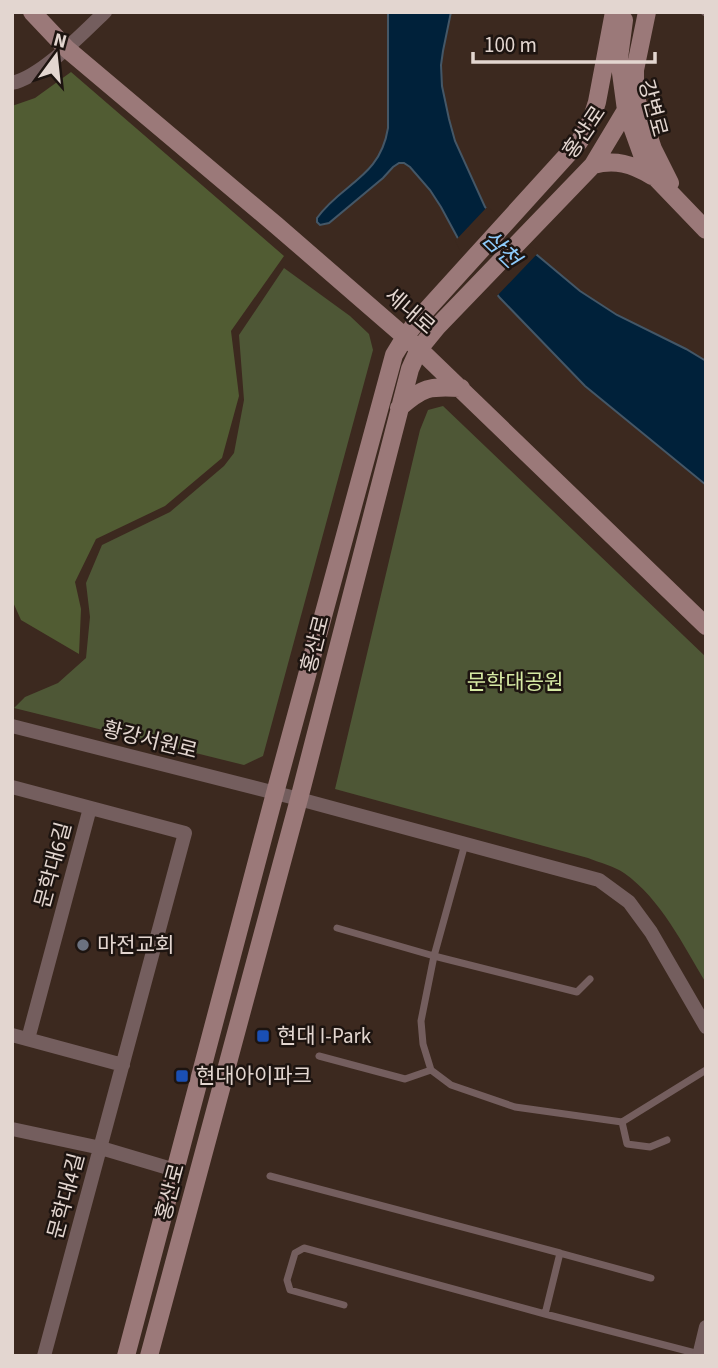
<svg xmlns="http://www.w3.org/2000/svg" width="718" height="1368" font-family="'Source Sans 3','Noto Sans KR',sans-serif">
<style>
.green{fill:#4e5736}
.forest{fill:#515c33}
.water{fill:#00213a;stroke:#445767;stroke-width:2}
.pier{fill:#3c291f}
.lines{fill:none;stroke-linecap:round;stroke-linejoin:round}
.lane{stroke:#745e5e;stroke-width:7}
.street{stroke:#745e5e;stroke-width:14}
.secondary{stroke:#9b7979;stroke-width:18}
.worship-dot{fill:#6b7280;stroke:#1d1410;stroke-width:2.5}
.transit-dot{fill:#1a4fb4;stroke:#1d1410;stroke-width:2.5}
.labels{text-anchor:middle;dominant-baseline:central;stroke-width:5;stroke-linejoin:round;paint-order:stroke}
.street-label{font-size:21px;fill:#e3d6d0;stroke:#1d1410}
.park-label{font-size:21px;fill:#d5e9a3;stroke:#1d1410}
.poi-label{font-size:21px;fill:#e3d6d0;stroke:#1d1410;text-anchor:start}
.water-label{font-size:23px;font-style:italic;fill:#8dcafb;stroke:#1d1410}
</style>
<rect width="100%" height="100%" fill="#3c291f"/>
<path class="green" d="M284,268l66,48 19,18 4,16 -110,406 -19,9 -230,-57 11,-11 33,-14 28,-25 4,-41 -4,-34 16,-38 68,-33 54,-46 10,-13 10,-53 -5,-65z
M443,406l263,251v326c-23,-38 -45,-84 -82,-110 -10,-7 -24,-10 -36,-15l-253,-69 85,-359 8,-20z"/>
<path class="forest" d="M71,72l213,184 -53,75 8,65 -17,62 -57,48 -69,33 -21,43 6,27 -2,45 -58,-34 -9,-20v-494l23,-8z"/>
<path class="water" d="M388,12h63l-8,39 -2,14 1,21 7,33 6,22 30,66 15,17 80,67 37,24 69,34 20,12v124l-121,-99 -85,-88 -32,-41 -27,-50 -11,-17 -20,-23 -6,-4h-5l-6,4 -10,11 -54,45 -9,2 -3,-3v-4c25,-35 63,-40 71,-90z"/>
<path class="pier" d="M488,206l14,16 37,30 -44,46 -30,-39 -10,-18z"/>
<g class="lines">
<path class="lane" d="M704,12l2,1
M465,844l-31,112 -13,65 2,23 8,26 20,15 64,22 107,15 84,-52
M337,928l97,28 143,36 13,-13
M319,1056l86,23 26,-9
M622,1122l5,22 23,3 17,-7
M270,1176l290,77 -15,61
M560,1253l91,25
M344,1305l-54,-15 -3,-10 8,-27 9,-5 241,66 154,40"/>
<path class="street" d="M12,83c29,-6 71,-50 93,-71
M12,726l287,73 300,81 30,22 22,30 55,95
M12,787l173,46 -141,523
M12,1035l111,30
M28,1039l62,-231
M12,1129l89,19 74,22
M699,1356l7,-29"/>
<path class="secondary" d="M32,12l35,37 209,176 143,124 287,277
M624,20l-5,38 7,52 19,53 12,16 49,51
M635,95l18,54 17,34
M593,165c22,-6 39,-1 59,11
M399,408c24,-21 30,-22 62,-20
M126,1356l149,-563 119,-438 11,-18 17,-22 157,-173 12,-21 6,-19 17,-90
M149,1356l150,-557 111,-430 9,-20 18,-22 156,-162 42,-70v-25l12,-58"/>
</g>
<circle class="worship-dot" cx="83" cy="945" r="7"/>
<g class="transit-dot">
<rect x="256" y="1029" width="14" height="14" rx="3.5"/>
<rect x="175" y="1069" width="14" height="14" rx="3.5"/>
</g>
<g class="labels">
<g class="street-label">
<text transform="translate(653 108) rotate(75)">강변로</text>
<text transform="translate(584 132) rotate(-56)">홍산로</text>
<text transform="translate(410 311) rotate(41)">세내로</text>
<text transform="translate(315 644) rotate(-76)">홍산로</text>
<text transform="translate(150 740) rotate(14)">황강서원로</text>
<text transform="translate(53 865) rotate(-75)">문학대6길</text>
<text transform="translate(170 1192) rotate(-75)">홍산로</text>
<text transform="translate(66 1196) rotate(-75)">문학대4길</text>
</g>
<g class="park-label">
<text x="515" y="682">문학대공원</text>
</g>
<g class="poi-label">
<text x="97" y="945">마전교회</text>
<text x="277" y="1036">현대 I-Park</text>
<text x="196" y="1076">현대아이파크</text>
</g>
<g class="water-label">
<text transform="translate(501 249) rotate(44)">삼천</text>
</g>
</g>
<rect width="718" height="1368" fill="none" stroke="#e3d6d0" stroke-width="28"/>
<g transform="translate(56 56) rotate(15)" stroke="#1d1410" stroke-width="5" paint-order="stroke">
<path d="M0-5L12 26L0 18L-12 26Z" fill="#e3d6d0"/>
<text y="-10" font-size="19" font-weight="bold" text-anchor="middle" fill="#e3d6d0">N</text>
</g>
<path d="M473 52v10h182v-10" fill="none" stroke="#e3d6d0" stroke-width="3.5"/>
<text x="484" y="52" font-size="21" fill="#e3d6d0" stroke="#1d1410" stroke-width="5" paint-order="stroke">100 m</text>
</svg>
